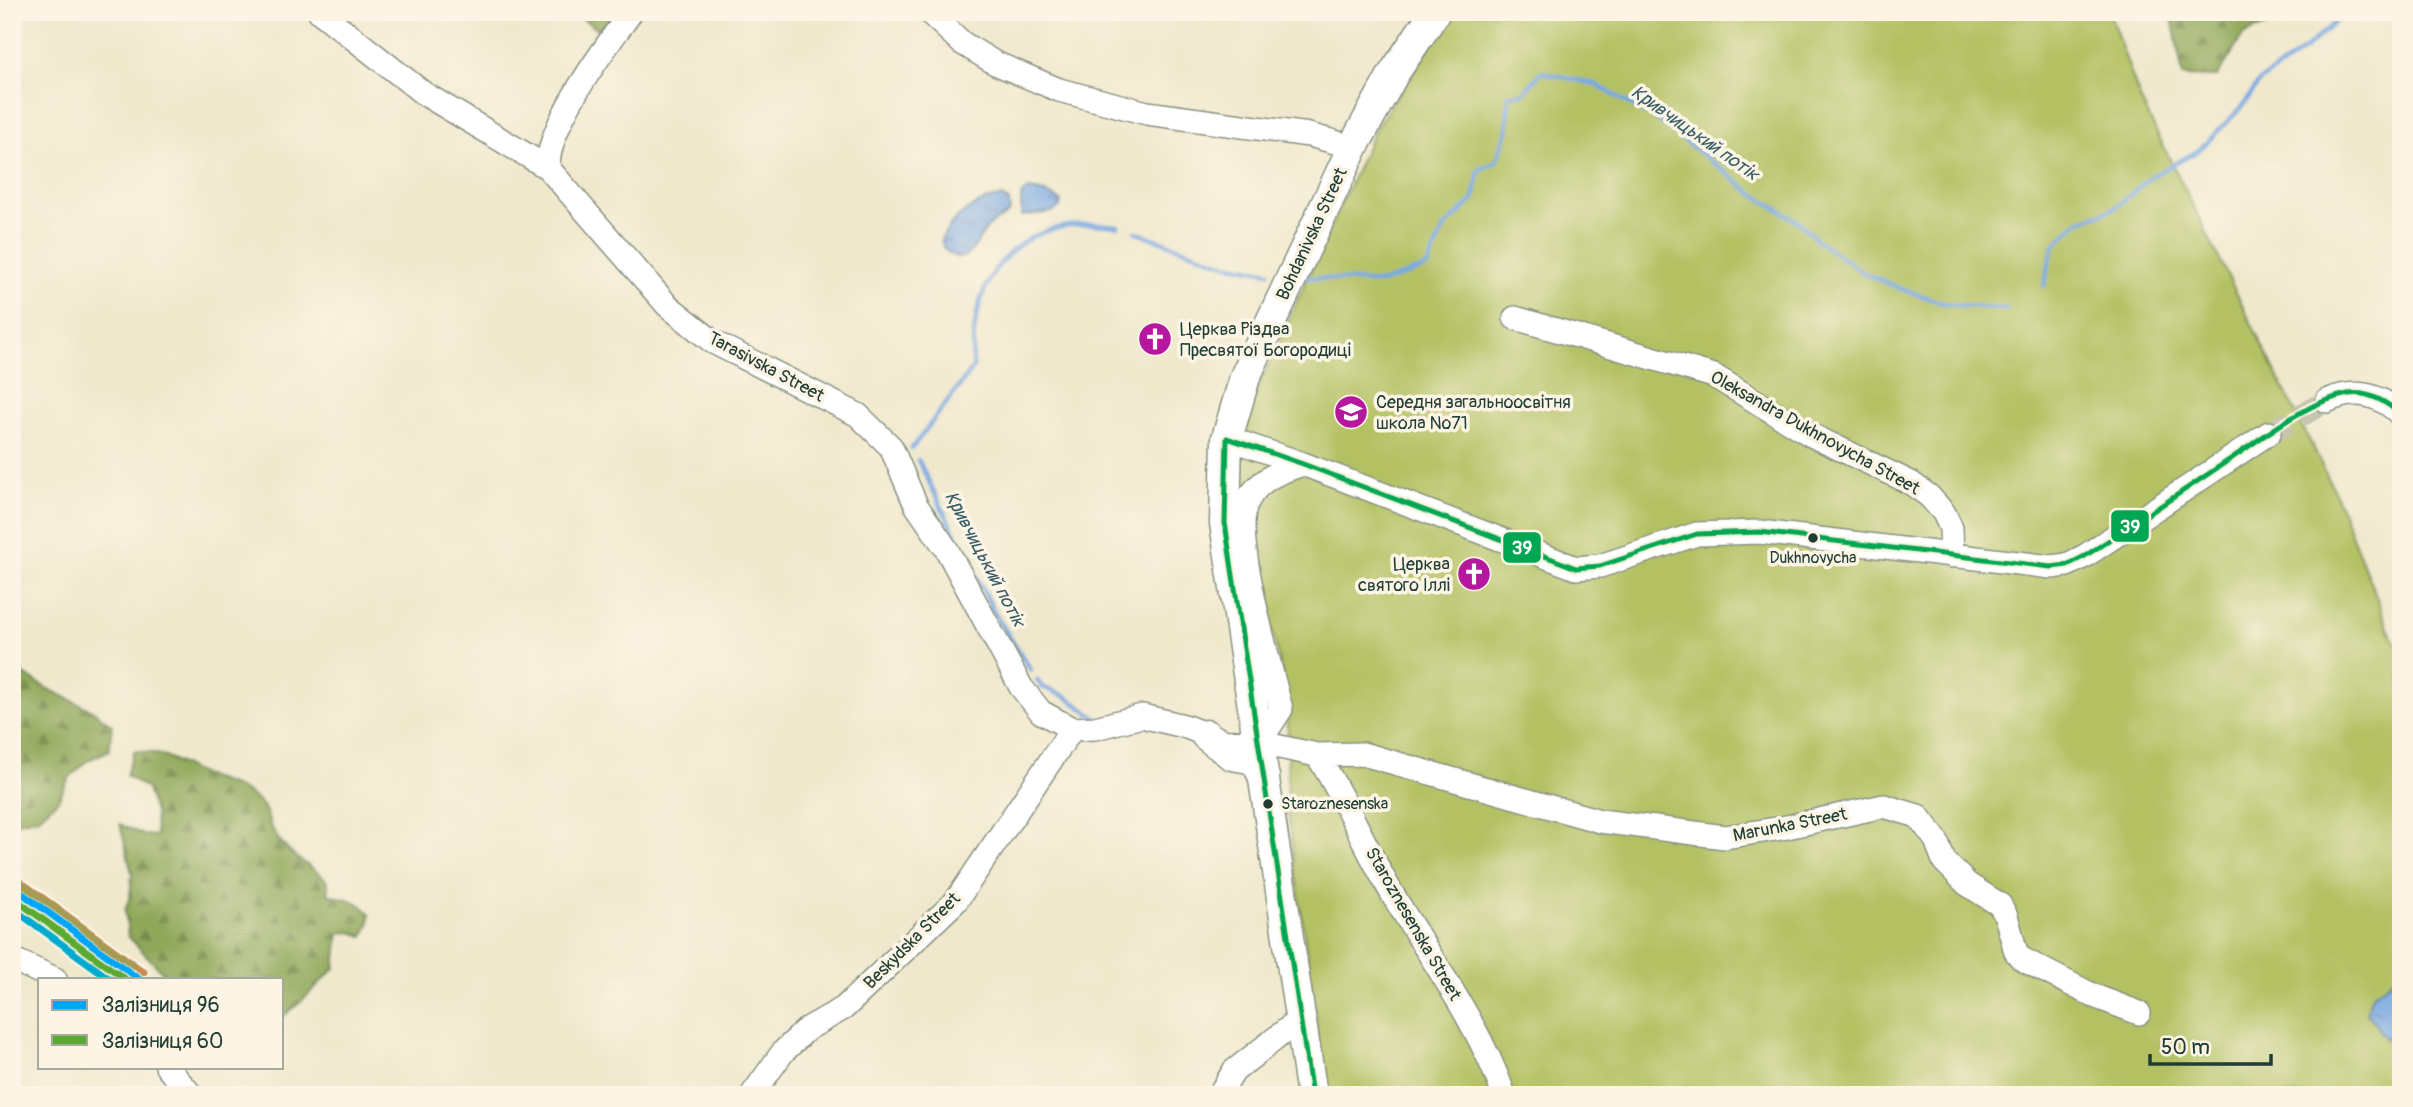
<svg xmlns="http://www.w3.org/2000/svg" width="2413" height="1107" font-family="Pangolin,sans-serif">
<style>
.forest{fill:url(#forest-firs);stroke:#577246;stroke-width:2}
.park{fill:#b4c163;stroke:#6a7f4c;stroke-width:2}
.water{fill:url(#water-ripples);stroke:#4c728b;stroke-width:2}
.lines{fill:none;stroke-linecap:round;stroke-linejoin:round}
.stream{stroke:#78a7e2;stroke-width:4.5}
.minor-tunnel{stroke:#c6c6ae;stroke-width:23;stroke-dasharray:23 11;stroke-linecap:butt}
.minor-casing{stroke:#889280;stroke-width:26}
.major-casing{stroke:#889280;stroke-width:33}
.minor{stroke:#fff;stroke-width:23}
.major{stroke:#fff;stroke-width:30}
.bus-1-casing{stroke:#fcf5e5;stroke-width:10}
.bus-1{stroke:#00a651;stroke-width:5}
.rail-1-casing{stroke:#fcf5e5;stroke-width:12}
.rail-2-casing{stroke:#fcf5e5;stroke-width:12}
.rail-3-casing{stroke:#fcf5e5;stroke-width:12}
.rail-4-casing{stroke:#fcf5e5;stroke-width:12}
.rail-5-casing{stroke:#fcf5e5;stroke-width:12}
.rail-1{stroke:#02a5f5;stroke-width:7}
.rail-2{stroke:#5aaa31;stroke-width:7}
.rail-3{stroke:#c78b52;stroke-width:7}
.rail-4{stroke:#00a9ce;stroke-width:7}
.rail-5{stroke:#a59b52;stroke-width:7}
.bus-dot{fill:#1f3d34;stroke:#fcf5e5;stroke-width:2.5}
.labels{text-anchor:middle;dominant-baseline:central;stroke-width:7;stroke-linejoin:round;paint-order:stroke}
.bus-label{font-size:16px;fill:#1f3d34;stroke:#fcf5e5}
.street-label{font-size:18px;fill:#1f3d34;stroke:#fcf5e5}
.poi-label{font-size:18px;fill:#1f3d34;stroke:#fcf5e5;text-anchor:start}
.water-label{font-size:19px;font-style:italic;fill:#3a5d68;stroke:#fcf5e5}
.line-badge{stroke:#fcf5e5;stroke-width:2.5}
.badge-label{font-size:19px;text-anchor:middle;font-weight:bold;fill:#fff}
</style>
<defs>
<pattern id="forest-firs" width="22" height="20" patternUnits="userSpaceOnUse" patternTransform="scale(1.75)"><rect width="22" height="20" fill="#8fa759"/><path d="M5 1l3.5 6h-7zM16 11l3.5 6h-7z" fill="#74894a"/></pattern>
<pattern id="water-ripples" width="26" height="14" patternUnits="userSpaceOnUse" patternTransform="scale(1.75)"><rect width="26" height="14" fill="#78a7e2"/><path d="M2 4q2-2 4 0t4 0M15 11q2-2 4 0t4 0" fill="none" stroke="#6289b8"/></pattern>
</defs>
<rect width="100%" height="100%" fill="#fcf5e5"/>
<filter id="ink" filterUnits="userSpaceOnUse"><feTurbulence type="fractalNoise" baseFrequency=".0143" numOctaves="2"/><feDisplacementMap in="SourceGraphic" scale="14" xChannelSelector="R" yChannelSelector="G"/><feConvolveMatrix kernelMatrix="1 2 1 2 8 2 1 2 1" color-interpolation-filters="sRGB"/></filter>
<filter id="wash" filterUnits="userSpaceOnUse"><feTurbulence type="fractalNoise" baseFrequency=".00686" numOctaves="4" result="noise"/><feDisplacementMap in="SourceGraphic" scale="28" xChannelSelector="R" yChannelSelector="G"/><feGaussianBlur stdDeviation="1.57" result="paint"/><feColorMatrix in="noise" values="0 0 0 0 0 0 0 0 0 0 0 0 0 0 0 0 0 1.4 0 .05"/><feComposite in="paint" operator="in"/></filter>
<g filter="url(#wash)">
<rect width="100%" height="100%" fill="#f0e8cc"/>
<path class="forest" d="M573,12h54l-18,25z
M2171,12h117l-7,8 -37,14 -27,43 -34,-1z
M12,667l36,22 44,21 20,15 -3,25 -22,11 -18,17 -11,22 -19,17 -25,6 -2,-1z
M134,751c34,2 38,9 66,23 23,10 44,11 62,31 6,7 6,17 11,25 3,6 8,13 13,18 12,14 30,20 42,34v12c21,8 24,1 42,20l-1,12 -6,10 -12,-4 -12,1 -4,35c-18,17 -33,35 -53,49v-38h-113l-41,-43 -3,-26 5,-13 2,-24 -12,-49 23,11 13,1 -1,-23 -8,-24 -21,-14z"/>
<path class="park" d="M1453,12h656l32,89 192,387 59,149 9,15v443h-1075l-39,-286 1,-106 -49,-225 13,-78 123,-271z"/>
<path class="water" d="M1028,190c12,1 24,4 33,11l-1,6 -8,5 -31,4v-21z
M1001,197l8,4 1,10c-6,7 -15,9 -22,16 -14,16 -19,44 -44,22l-3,-9c11,-22 36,-41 60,-43z
M2394,979l7,3v58l-16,-2 -19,-26 6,-17z"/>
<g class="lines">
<path class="stream" d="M1136,232l89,32 44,8
M1305,277l76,6 46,-16 17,-39 30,-29 5,-29 17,-8 11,-31 2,-36 15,-2 17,-21 54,12 63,36 94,73 47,29 20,20 47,32 38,16 43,14 60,5
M2044,286l9,-39 23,-24 39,-15 37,-32 46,-25 45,-45 17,-25 45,-32 42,-37
M912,448l61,-80c-4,-96 45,-155 145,-142
M918,460l79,158 34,52
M1037,680l5,7 23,9 31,22"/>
</g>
</g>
<g filter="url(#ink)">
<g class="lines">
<path class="minor-tunnel" d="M2269,433l58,-32"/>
<g class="minor-casing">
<path id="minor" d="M320,12l103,81 125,75 119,137 46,37 145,73 33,32 25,58 31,45 74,137 20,25 31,17 23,-1 47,-12 42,10 42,16 26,-1 65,14c30,46 50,98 79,145 38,64 83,124 108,195
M929,12l33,31 33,20 64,27 88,23 162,22 44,12
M548,168c-1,-44 57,-120 83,-156
M1515,318l199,58 97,59 100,48 18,13 15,17 7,15 1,28
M2327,401c27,-13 53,-7 74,14
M1227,438l76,26 273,104 24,-2 97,-32 63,-2 291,35 16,-2 18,-9 184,-123
M1259,743l22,-34c-10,-40 -50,-175 -34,-207 11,-23 34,-31 56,-38
M1317,755l46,-1 237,67 125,16 57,-9 102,-22 34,10 18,24 8,21 23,23 33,21 6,11 10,36 6,7 72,37 45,17
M12,959l43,20
M167,1067l24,28
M752,1095l31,-43 24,-23 37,-21 112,-107 116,-172
M1219,1095l15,-24 65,-51"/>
</g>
<g class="major-casing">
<path id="major" d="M1206,735l26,20 23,4 9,18
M1312,1095l-87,-572 2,-85 18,-61 108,-230 41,-74 41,-61"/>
</g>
<use href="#minor" class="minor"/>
<use href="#major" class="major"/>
<g class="bus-1-casing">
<path id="bus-1" d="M1227,438l76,26 273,104 24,-2 97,-32 63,-2 291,35 16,-2 18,-9c49,-32 98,-65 147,-98 33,-22 76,-57 116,-64 20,-3 39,8 53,21
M1227,438l-2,85 87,572"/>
</g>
<use href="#bus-1" class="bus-1"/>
<g class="rail-1-casing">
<path id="rail-1" d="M12,886l127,93"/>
</g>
<g class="rail-2-casing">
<path id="rail-2" d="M12,897l113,82"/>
</g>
<g class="rail-3-casing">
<path id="rail-3" d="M17,879l127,93"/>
</g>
<g class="rail-4-casing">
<path id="rail-4" d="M12,908l98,71"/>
</g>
<g class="rail-5-casing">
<path id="rail-5" d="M22,884l111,81"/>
</g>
<use href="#rail-1" class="rail-1"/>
<use href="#rail-2" class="rail-2"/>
<use href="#rail-3" class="rail-3"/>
<use href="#rail-4" class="rail-4"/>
<use href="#rail-5" class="rail-5"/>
</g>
</g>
<defs>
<g id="church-disc" transform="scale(1.75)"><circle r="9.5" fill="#b5179e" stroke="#fcf5e5"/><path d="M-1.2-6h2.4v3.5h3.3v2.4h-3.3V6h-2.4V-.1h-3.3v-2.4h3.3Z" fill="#fff"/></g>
<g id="school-disc" transform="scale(1.75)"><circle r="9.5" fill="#b5179e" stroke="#fcf5e5"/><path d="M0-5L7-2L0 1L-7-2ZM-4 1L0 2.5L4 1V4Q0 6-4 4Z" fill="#fff"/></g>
</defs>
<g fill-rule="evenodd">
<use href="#church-disc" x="1155" y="339"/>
<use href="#school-disc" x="1351" y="412"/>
<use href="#church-disc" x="1474" y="574"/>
</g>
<g class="bus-dot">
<circle cx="1813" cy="538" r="6"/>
<circle cx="1268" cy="804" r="6"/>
</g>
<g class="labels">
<g class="bus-label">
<text x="1813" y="558">Dukhnovycha</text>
<text x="1281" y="804" text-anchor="start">Staroznesenska</text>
</g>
<g class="street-label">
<text transform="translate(1312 234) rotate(-65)">Bohdanivska Street</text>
<text transform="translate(766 367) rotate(28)">Tarasivska Street</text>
<text transform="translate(1815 433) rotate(29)">Oleksandra Dukhnovycha Street</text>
<text transform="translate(1790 825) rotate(-11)">Marunka Street</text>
<text transform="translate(1413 924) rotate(60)">Staroznesenska Street</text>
<text transform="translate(912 941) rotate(-45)">Beskydska Street</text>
</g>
<g class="poi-label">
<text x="1180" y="329">Церква Різдва<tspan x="1180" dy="21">Пресвятої Богородиці</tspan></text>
<text x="1376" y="402">Середня загальноосвітня<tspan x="1376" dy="21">школа №71</tspan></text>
<text x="1450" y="564" text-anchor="end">Церква<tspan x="1450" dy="21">святого Іллі</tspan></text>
</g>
<g class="water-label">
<text transform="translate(1695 133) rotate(35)">Кривчицький потік</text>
<text transform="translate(985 559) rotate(62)">Кривчицький потік</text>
</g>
</g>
<g class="line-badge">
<rect x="2110" y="509" width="40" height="34" rx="7" fill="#00a651"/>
<rect x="1502" y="531" width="40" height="33" rx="7" fill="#00a651"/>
</g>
<g class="badge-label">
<text x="2130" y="533">39</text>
<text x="1522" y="554">39</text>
</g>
<rect width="2413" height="1107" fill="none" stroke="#fcf5e5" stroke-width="42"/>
<rect x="38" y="978" width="245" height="91" fill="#fcf5e5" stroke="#a4ab9e" stroke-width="2"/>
<rect x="52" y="1000" width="35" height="10" fill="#02a5f5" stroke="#a4ab9e" stroke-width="2"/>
<text x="102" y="1012" font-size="21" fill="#1f3d34">Залізниця 96</text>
<rect x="52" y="1035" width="35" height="10" fill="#5aaa31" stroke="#a4ab9e" stroke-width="2"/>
<text x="102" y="1048" font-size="21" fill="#1f3d34">Залізниця 60</text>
<path d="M2150 1054v10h121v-10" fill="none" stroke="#1f3d34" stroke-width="3.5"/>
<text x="2161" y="1054" font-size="21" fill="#1f3d34" stroke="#fcf5e5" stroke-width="5" paint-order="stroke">50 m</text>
</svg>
